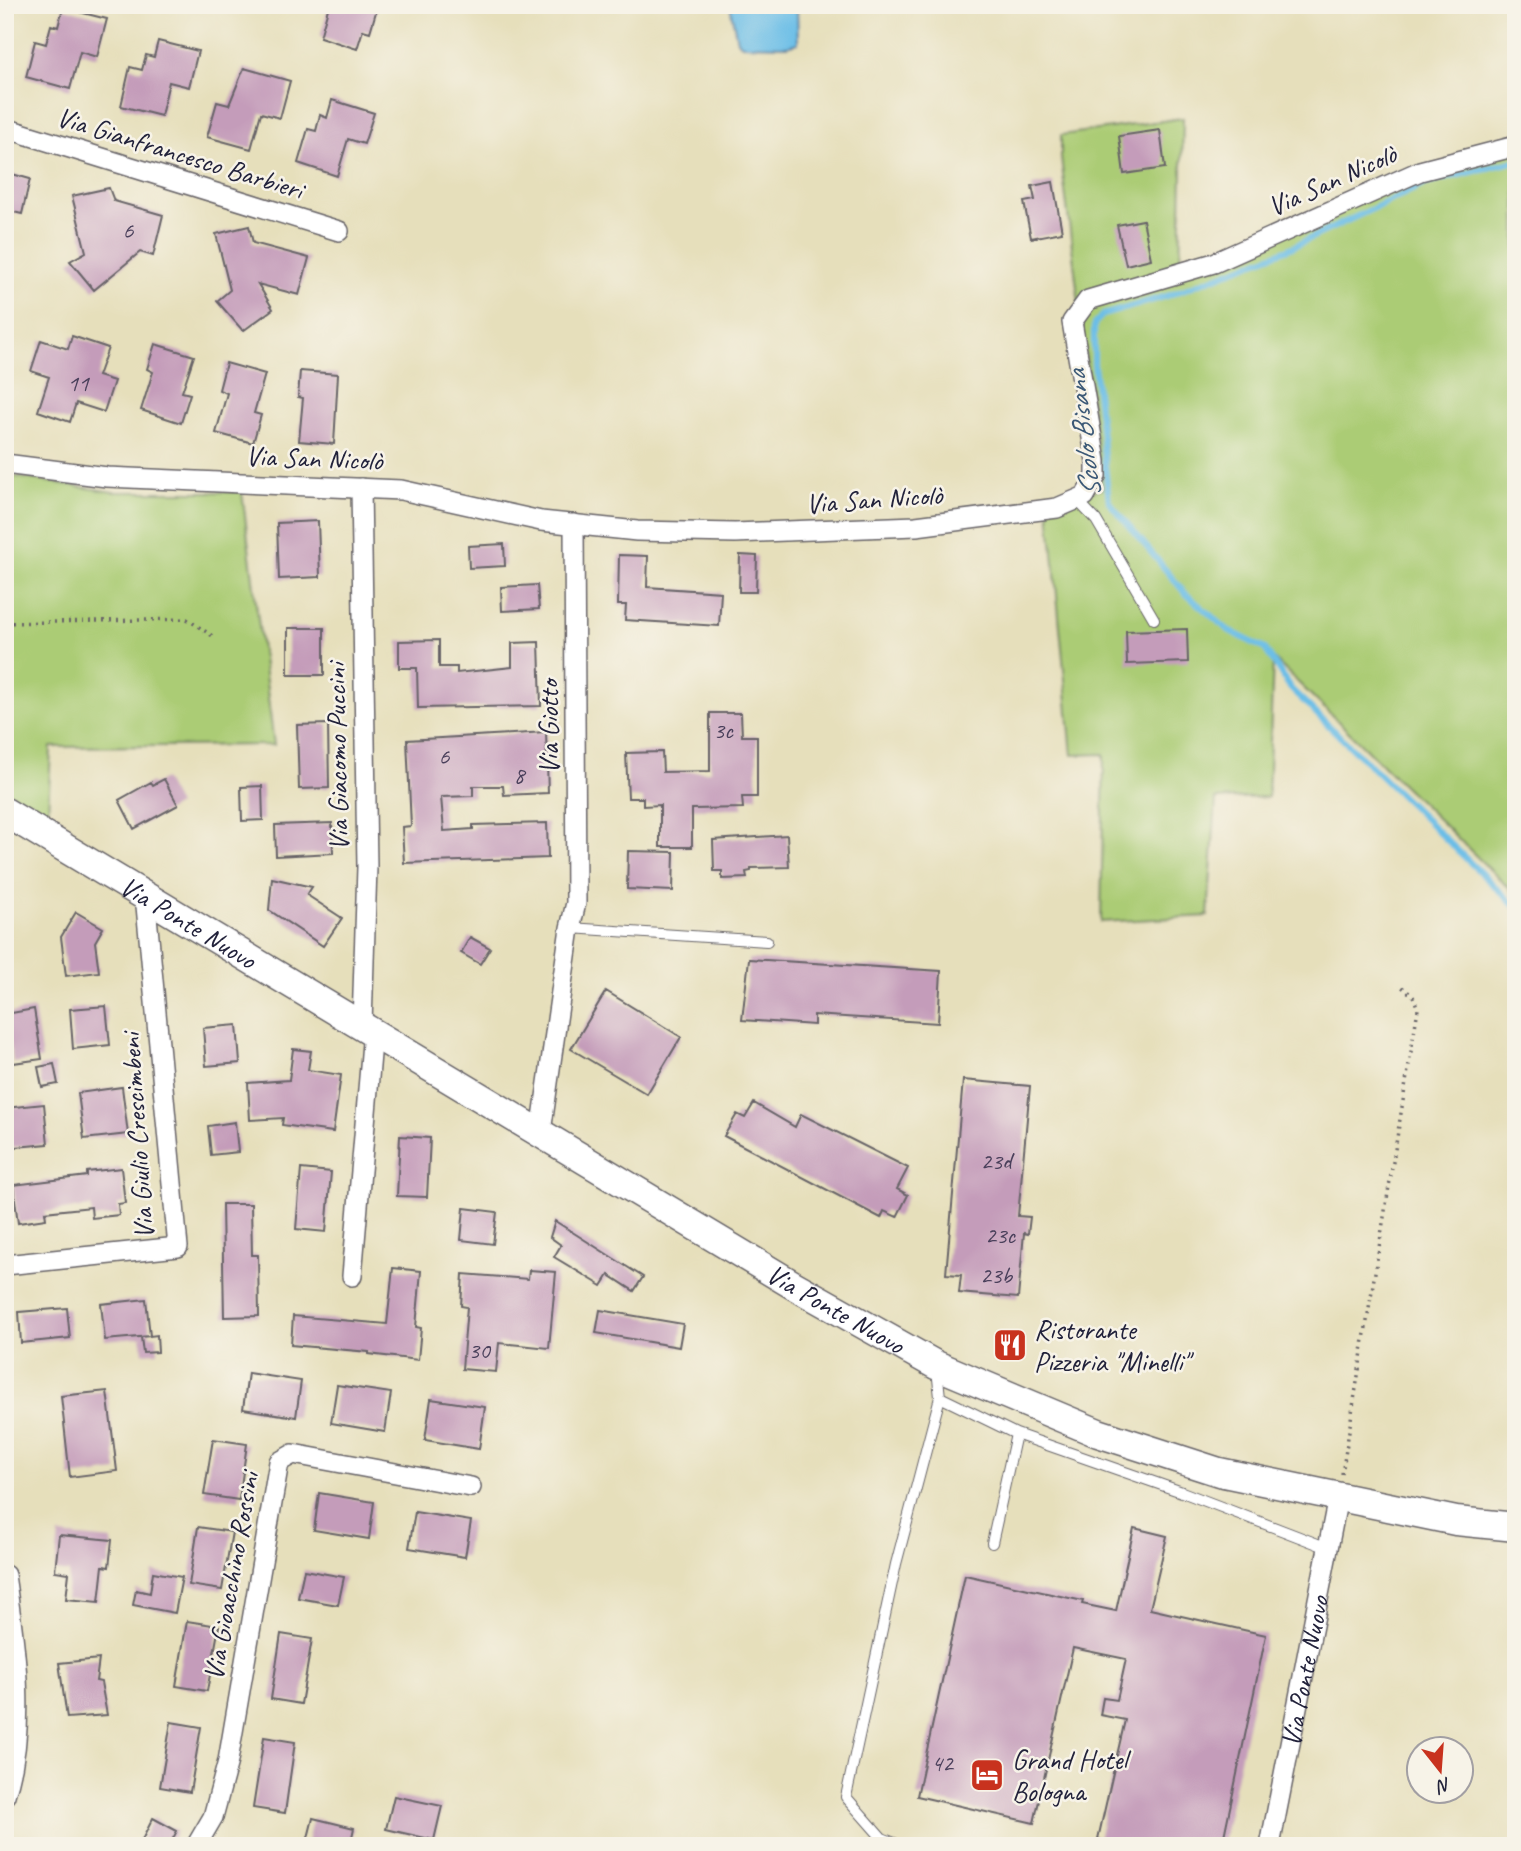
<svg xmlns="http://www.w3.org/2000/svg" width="1521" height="1851" font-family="Caveat,sans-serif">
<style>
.green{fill:#abcc75;stroke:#667758;stroke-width:2}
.water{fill:#6bbee7;stroke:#467091;stroke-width:2}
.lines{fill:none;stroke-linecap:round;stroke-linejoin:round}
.stream{stroke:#6bbee7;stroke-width:6}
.building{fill:#c49cba}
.lane-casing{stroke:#676468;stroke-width:12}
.street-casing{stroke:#676468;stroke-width:22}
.secondary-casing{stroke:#676468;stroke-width:31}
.path{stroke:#676468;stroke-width:3.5;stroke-dasharray:2 5;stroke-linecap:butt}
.lane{stroke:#fff;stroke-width:10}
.street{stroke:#fff;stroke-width:19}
.secondary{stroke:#fff;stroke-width:28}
.labels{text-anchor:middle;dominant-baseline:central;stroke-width:5;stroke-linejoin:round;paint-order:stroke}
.number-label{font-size:24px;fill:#4a405b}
.street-label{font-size:28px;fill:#22223b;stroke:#f7f3e8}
.poi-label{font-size:28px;fill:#22223b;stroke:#f7f3e8;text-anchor:start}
.water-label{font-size:30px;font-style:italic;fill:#3c5977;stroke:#f7f3e8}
</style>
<rect width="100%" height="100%" fill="#f7f3e8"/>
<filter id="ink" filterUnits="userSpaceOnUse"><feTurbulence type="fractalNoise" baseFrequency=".0143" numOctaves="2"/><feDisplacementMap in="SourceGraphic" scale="14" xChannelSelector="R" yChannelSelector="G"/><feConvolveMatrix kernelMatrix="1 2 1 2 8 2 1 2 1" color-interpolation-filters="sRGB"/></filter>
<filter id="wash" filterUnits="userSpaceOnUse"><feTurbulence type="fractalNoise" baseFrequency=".00686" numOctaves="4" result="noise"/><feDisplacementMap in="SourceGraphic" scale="28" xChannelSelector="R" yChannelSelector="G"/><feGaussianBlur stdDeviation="1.57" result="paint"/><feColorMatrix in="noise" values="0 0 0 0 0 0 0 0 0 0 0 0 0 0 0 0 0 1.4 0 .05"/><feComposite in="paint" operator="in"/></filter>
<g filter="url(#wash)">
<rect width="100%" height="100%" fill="#e6dfbb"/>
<path class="green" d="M1183,118l-3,154 222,-93 114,-31v751l-4,-8 -239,-233 -5,139 -52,2 -8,117 -107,6 3,-168 -32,1 -24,-256 54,-10 -41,-331v-23z
M5,475l108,17h129l32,253 -223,2 -3,67 -43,-23z"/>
<path class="water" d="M730,5h67l1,38 -11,3 -45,-1 -5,-4z"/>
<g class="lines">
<path class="stream" d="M1516,161l-89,22 -139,66 -121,47 -64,19 -9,9v40l15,138 76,91 43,37 37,19 26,40 225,218"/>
</g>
<g id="blocks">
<path class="building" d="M329,5h49l-8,27 -7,-2 -6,19 -37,-12z
M63,8l44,11 -10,38 -17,-5 -10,37 -44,-12 9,-36 11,3 5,-19 7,2z
M158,41l40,10 -9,36 -20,-5 -8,34 -40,-10 9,-39 12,3 4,-15 8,2z
M244,68l46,13 -10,37 -19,-5 -10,36 -44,-12 10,-35 12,3z
M332,100l42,13 -10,31 -16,-5 -11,37 -39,-13 10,-34 8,2 4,-16 7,3z
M1160,130l5,38 -41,6 -5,-38z
M5,172l25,7 -8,35 -17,-4z
M1053,182l9,50 -31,6 -7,-36 11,-2 -3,-14z
M109,188l5,13 49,14 -10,41 -13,-4 -46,38 -24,-29 16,-9 -14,-56z
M1143,220l8,39 -25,6 -9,-40z
M249,226l4,17 56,15 -10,37 -41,-11 15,25 -30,22 -26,-30 13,-11 -14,-56z
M72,336l36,12 -10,28 16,5 -10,31 -28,-9 -6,19 -32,-11 11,-34 -18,-6 10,-31 27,9z
M155,344l39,12 -12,36 8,2 -9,29 -40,-13 12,-38 -6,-3z
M226,363l39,11 -11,39 7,2 -8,28 -37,-10 11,-40 -8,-3z
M300,371l38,3 -4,70 -35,-3 4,-43 -5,-1z
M318,521l2,56 -41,2 -2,-56z
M504,544l1,22 -36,2 -1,-22z
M619,555l29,1 -1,31 74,5 -2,34 -94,-6 1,-15h-8z
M740,555l17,1 -1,36h-17z
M537,585l2,24 -37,2 -1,-24z
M288,628h36v47h-36z
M1187,629l1,33 -61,2 -1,-33z
M439,640v27h18v6l55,-6v-24l27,-1 2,64 -123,2 -1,-40h-18v-27z
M710,713h31l1,23h15v61h-15l1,11 -51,1v38h-32v-42l-17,1v-8h-15l-2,-45 36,-1 1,20 47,-1z
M328,724l1,64 -30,1 -2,-64z
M546,732l2,61 -44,2 -1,-9h-30v10l-32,1 3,34 29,-2v-4l74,-2 1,35 -144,5 -2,-36 9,-1 -4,-86z
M164,779l14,26 -44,24 -15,-29 32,-18 2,3z
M262,786l1,34 -21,1 -1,-34z
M332,823l1,30 -57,3 -1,-31z
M787,835l2,32 -38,1v3l-5,1 1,6 -25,1v-8h-8l-1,-31z
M628,851l46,1 -1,39 -46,-2z
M272,878l40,9 -5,8 35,23 -19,28 -54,-36z
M76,912l27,16 -8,14 4,30 -33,4 -5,-39z
M470,937l20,11 -10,16 -19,-11z
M749,959l192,12 -3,52 -124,-8v10l-72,-5z
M606,991l75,46 -34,57 -76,-45z
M106,1006l4,39 -37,4 -3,-40z
M34,1009l8,50 -29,4 -7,-49z
M237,1025l3,38 -34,3 -3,-38z
M293,1049l18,2 -3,19 33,5 -8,57 -51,-7 1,-7 -33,2 -2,-37 41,-3z
M54,1064l4,20 -16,3 -4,-20z
M963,1080l67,6 -12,130 12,1 -2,17 -4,-1 -6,65 -59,-5 2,-18 -15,-1z
M122,1087l6,47 -44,5 -6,-46z
M754,1103l41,24 6,-13 107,54 -11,21 11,6 -11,22 -13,-6 -3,7 -157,-82 13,-22 8,4z
M44,1104l4,40 -43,4v-40z
M235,1122l3,30 -27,3 -3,-29z
M400,1136l30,2 -3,59 -30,-1z
M121,1168l4,35 -7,1 1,11 -27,3 -1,-11 -46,5 1,7 -28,4 -5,-38 74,-9v-4z
M301,1169l30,3 -5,60 -30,-3z
M222,1204h29l1,51h6l1,61 -35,1z
M464,1208l33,4 -4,32 -32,-4z
M555,1221l88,56 -9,14 -25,-16 -7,11 -48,-29 7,-12 -11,-8z
M393,1268l28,3 -5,56 5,1 -3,32 -49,-6v-2l-78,-7 2,-29 94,8z
M529,1270l27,2 -7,76 -50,-5 -3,29 -34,-3 5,-62 -6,-1 2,-32 65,5z
M146,1299l4,37 -45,4 -4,-36z
M67,1308l3,30 -49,5 -2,-31z
M600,1310l83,14 -4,23 -83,-14z
M157,1335l1,17 -15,1 -2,-16z
M248,1373l53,8 -5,36 -53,-8z
M337,1385l54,8 -6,39 -54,-9z
M107,1391l10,80 -47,6 -9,-81z
M431,1399l54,8 -6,42 -54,-9z
M213,1439l34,5 -8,56 -35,-5z
M319,1493l55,9 -5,37 -55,-9z
M415,1512l56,9 -6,36 -56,-9z
M198,1527l34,5 -10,58 -33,-5z
M1134,1528l33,8 -17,73 116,26 -44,211h-95l-29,-7 27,-119 -25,-5 3,-17 14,2 9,-41 -53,-11 -39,175 -117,-27 48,-221 118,26 -1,3 34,7z
M59,1535l53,5 -3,27 -6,-1 -4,36 -33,-3 3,-26 -14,-2z
M304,1570l40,7 -6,28 -40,-7z
M153,1572l29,5 -7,36 -42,-8 3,-15 14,3z
M187,1621l32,5 -12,65 -31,-5z
M281,1634l31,5 -11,65 -30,-5z
M99,1659l-3,22 5,1 6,33 -40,3 -8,-55z
M171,1722l30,5 -11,65 -30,-5z
M264,1737l31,5 -10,71 -32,-5z
M394,1796l48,10 -8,34 -48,-11z
M153,1818l24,13 -8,15h-30z
M313,1818l41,10 -4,18h-44z"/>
</g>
</g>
<g filter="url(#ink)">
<use href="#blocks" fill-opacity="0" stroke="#676468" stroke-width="2"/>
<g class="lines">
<g class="lane-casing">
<path id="lane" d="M1077,500l19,20 58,99
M570,928l197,13
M940,1397l76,37 166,58 146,56
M992,1543l24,-109
M902,1846l-20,-8 -36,-41 50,-233 44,-167 -3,-28"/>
</g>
<g class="street-casing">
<g id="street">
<path d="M5,128l334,103"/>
<path d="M5,464l102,13 294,13 140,31 96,10 98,2 181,-7 141,-18 28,-12 11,-20v-15l-24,-139 16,-22 126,-37 206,-92 96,-25"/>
<path d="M361,488l6,379 -5,157"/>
<path d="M541,1132l29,-204 6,-25 -2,-379"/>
<path d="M5,1265l173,-18 -33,-352"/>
<path d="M352,1276l21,-245"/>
<path d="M5,1575c10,71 23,150 0,220"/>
<path d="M196,1846l17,-29 15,-56 51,-299 14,-8 178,33"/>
<path id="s1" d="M1270,1846l68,-349"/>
</g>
</g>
<g class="secondary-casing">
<g id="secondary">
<path id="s2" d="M5,812l790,474 141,79 162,68 121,39 237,49 60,6"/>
</g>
</g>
<path class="path" d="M5,623l182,-4 27,18
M1342,1474l76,-465 -5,-13 -11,-9"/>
<use href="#lane" class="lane"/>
<use href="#street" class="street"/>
<use href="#secondary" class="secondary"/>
</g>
</g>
<defs>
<g id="restaurant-square" transform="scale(1.75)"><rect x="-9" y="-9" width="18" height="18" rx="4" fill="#c8321e" stroke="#f7f3e8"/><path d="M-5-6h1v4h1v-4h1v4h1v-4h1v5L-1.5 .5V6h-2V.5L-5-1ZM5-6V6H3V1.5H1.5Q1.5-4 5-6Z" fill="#fff"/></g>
<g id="hotel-square" transform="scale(1.75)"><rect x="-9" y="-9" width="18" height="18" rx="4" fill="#c8321e" stroke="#f7f3e8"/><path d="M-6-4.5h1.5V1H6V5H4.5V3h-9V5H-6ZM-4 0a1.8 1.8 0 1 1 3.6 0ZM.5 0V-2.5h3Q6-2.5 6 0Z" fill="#fff"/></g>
</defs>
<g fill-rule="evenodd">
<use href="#restaurant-square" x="1010" y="1345"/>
<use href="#hotel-square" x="987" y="1775"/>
</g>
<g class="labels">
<g class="number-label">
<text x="128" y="230">6</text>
<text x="78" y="383">11</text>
<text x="723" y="730">3c</text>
<text x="444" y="756">6</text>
<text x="519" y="775">8</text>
<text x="996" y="1161">23d</text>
<text x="1000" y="1235">23c</text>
<text x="996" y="1275">23b</text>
<text x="479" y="1350">30</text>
<text x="942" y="1763">42</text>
</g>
<g class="street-label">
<text transform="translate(180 153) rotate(17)">Via Gianfrancesco Barbieri</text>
<text transform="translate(1332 180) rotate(-24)">Via San Nicolò</text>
<text transform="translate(314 458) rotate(2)">Via San Nicolò</text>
<text transform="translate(874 499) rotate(-4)">Via San Nicolò</text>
<text transform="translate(548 727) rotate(-90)">Via Giotto</text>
<text transform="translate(337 757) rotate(-91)">Via Giacomo Puccini</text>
<text stroke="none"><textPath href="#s2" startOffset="214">Via Ponte Nuovo</textPath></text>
<text transform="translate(137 1136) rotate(-94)">Via Giulio Crescimbeni</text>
<text stroke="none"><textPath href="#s2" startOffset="968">Via Ponte Nuovo</textPath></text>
<text transform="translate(231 1576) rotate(-80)">Via Gioacchino Rossini</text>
<text stroke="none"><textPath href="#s1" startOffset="178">Via Ponte Nuovo</textPath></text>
</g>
<g class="poi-label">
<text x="1034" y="1329">Ristorante<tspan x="1034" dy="32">Pizzeria "Minelli"</tspan></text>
<text x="1012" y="1759">Grand Hotel<tspan x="1012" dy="32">Bologna</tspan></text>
</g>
<g class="water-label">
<text transform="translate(1083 434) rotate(-97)">Scolo Bisana</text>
</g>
</g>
<rect width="1521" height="1851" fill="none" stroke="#f7f3e8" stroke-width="28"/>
<g transform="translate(1440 1770) rotate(163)"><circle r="33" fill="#f7f3e8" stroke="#a29fa3" stroke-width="2"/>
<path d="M0-5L12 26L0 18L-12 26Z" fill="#c8321e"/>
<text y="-10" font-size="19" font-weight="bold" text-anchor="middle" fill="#22223b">N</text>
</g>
</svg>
